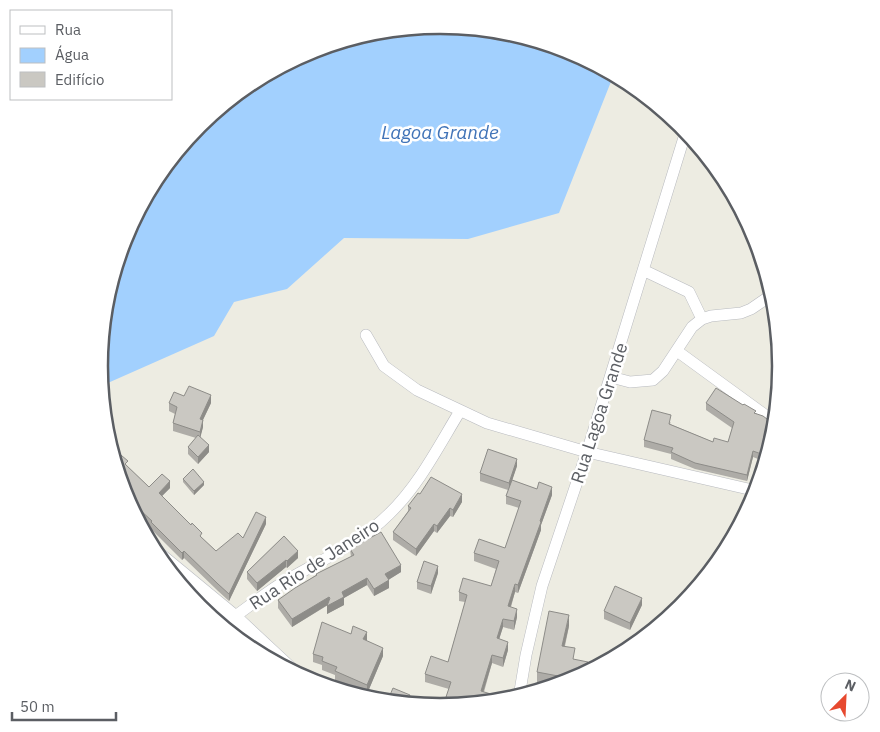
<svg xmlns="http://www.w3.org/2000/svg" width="880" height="732" font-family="'IBM Plex Sans',sans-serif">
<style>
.water{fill:#a2d0fe}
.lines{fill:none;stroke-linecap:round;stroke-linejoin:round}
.street-casing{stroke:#b8babf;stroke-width:12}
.secondary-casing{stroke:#b8bbc1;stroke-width:16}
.street{stroke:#fff;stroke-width:11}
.secondary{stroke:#fff;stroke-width:15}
.wall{fill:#aeaca7}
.shaded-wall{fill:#8d8c88}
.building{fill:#cac8c2;stroke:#8d8c88}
.labels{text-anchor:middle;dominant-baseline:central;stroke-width:5;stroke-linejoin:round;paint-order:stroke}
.street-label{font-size:18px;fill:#5b5e63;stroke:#fff}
.water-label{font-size:19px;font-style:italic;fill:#4174b8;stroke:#fff}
.rim{fill:none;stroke:#5b5e63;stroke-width:2.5}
</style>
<rect width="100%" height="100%" fill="#edece2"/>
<path class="water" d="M440,25l67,7 64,19 43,23 -55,139 -91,26 -124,-1 -57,51 -53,13 -20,34 -113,50 -2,-20 7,-67 19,-64 32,-59 42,-51 52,-43 59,-31 64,-19z"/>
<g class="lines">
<g class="street-casing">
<path id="street" d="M643,270l46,22 13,27
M366,335l18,31 33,24 70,33 100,29 170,39
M677,351l92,67 6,4
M611,377l19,5 23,-2 10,-9 29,-44 10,-8 9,-3 30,-3 10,-4 22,-15
M234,617c17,-12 34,-26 53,-37 35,-20 73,-37 102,-66 30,-29 49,-67 71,-103
M519,697l7,-42 16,-69 45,-134 99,-321"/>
</g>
<g class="secondary-casing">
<path id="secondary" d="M154,551l80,66 59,55
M195,603l16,14"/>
</g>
<use href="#street" class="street"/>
<use href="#secondary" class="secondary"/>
</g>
<path class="wall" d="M184,396l27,7 -8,17v7l-3,10 9,15 -11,12 -10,-10v-7l8,-9 -23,-7v-8l2,-9 -6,-3v-8z
M706,403l50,10 18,20 -8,29 -13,-5 -6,24 -52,-12 -24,-10v-5l-27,-7v-7l27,-18 -1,2 43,18h15l4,-14 -26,-18z
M105,432l6,12 -1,1 18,22 21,20 21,1 -8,8 40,42 14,13 27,-13 23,-14 -37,77 -11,-10 -34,-33 -2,2 -31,-31v-2l-20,-19 -6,-12z
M517,466l-5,14 40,15 -11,30v5l-23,63 -3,-1 -4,15 6,10 -3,13 -11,-3 -4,12 9,11 -5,17 -11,-4 -8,29 10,10 -45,4 -3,-1v-8l3,-8 -24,-7v-8l23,-12 17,-60 -6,-1v-9l32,-6 5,-17 -22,-8v-8l31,-5 14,-40 -13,-4v-8l2,-6 -28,-9v-8z
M183,479l21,6 -10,10 -11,-13z
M420,494l42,8 -9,15 -3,-1 -13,17 -3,-2 -18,25 -23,-16v-8l15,-21v-5z
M755,497l-6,12 -3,-1v-7z
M284,536l14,22 -11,10 -1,-1 -29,24 -10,-12v-7z
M350,549l51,23 -13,8 1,8 -15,8 -7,-11 -23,13v7l-17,9 1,-9 -36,22 -14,-19v-8l38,-25v-1l35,-17z
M438,573l-7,21 -14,-5v-7z
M642,605l-12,25 -26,-11v-8z
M569,626l-4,20 9,14 14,12 -18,9 -16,5 -17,-3v-11z
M366,641l17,15 -16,38 -32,-14v-5l-13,-5v-5l-9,-3v-8z"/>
<path class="shaded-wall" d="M211,395v8l-11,23v-7z
M203,420v7l-3,12v-7z
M111,437v7l-1,1 -2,-5z
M209,445v7l-11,12v-7z
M753,451v6l-6,24v-6z
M517,459v7l-8,24v-7z
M170,481v7l-11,11v-6z
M204,482v3l-10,10v-4z
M552,487v8l-11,30v5l-23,63v-8z
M462,494v8l-9,15v-7z
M450,508v8l-13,17v-7z
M266,517v7l-37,77v-7z
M434,524v7l-18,25v-7z
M184,551v7l-2,2v-7z
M298,551v7l-11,10v-7z
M286,560v7l-29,24v-8z
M401,565v7l-16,10v-8z
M438,566v7l-7,21v-8z
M367,578v7l-23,13v7l-17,9v-8l15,-14z
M389,580v8l-15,8v-7z
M515,584v8l-7,23v-9z
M329,597v7l-37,23v-8z
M642,598v7l-12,25v-7z
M517,609v8l-3,13v-9z
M569,615v11l-7,30v-10z
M503,619v8l-6,19v-8z
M367,632v9l-4,-2z
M508,642v8l-5,17v-9z
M383,648v8l-16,38v-9z
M492,655v8l-11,36v-8z
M410,695v8l-1,1h-3z"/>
<path class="building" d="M189,386l22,9 -11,24 3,1 -3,12 -27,-9 4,-16 -8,-4 5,-11 10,4z
M716,388l27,17 1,-1 12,7 -2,2 9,3 8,6 4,1 -1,10 -7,23 -14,-5 -6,24 -52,-12 -24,-11 2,-4 -29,-8 8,-30 19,5 -2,9 44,18 1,-4 14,4 6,-20 -28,-19z
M106,432l5,5 -3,3z
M198,435l11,10 -11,12 -10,-10z
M109,445l19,16 -3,3 24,23 13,-13 8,7 -11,12 32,32 1,-2 10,10 -2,3 16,15 22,-18 5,5 13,-26 10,5 -37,77 -11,-10 -34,-33 -2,2 -31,-31 1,-1 -27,-25z
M488,449l29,10 -8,24 -29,-10z
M193,469l11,13 -10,9 -11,-12z
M431,477l31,17 -9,16 -3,-2 -13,18 -3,-2 -18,25 -23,-17 18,-24 -3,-2 10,-13 2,1z
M512,480l25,9 2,-7 13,5 -12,34 1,1 -23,63 -3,-1 -7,22 9,3 -3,12 -11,-2 -6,19 11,4 -5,16 -11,-3 -11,36 13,4 -2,7 -34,3 2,-4 -14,-4 5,-15 -26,-8 6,-18 17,6 19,-67 -8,-3 4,-14 28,8 8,-25 -25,-8 5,-14 26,9 16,-47 -15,-5z
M750,491l6,1 -4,11 -6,-2z
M381,532l20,33 -16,9 4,6 -15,9 -7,-11 -25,14 2,5 -17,9 3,-8 -1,-1 -37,22 -14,-19 17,-12 22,-13 -1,-1 38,-19 -4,-6z
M284,536l14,15 -11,10 -1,-1 -29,23 -10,-11z
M424,561l14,5 -7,20 -14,-4z
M615,586l27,12 -12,25 -26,-12z
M549,611l20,4 -7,31 13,2 -2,11 15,3 -2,11 -12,6 -37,-7z
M322,622l29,12 2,-8 14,6 -4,7 20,9 -16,37 -32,-14 2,-4 -15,-6 1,-4 -10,-3z
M393,688l17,7 -4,9 -19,-2z"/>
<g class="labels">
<g class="street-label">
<text transform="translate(599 413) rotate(-72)">Rua Lagoa Grande</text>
<text transform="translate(314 564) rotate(-33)">Rua Rio de Janeiro</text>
</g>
<g class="water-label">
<text x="440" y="132">Lagoa Grande</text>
</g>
</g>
<path d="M0 0H880V732H0ZM108 366a332 332 0 1 1 664 0a332 332 0 1 1-664 0Z" fill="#fff" fill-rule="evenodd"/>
<path class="rim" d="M108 366a332 332 0 1 1 664 0a332 332 0 1 1-664 0Z"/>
<rect x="10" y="10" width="162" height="90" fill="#ffffff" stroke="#bdbfc1"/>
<rect x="20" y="26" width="25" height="8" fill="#ffffff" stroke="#bdbfc1"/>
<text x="55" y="35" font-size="15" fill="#5b5e63">Rua</text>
<rect x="20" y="48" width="25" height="15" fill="#a2d0fe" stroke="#bdbfc1"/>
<text x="55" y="60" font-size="15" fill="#5b5e63">Água</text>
<rect x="20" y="72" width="25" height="15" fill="#cac8c2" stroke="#bdbfc1"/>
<text x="55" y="85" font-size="15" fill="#5b5e63">Edifício</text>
<g transform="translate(845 697) rotate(24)"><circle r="24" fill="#ffffff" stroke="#bdbfc1"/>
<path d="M0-4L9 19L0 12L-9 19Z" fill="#e7492f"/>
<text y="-8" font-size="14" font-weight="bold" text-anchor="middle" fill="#5b5e63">N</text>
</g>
<path d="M12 712v8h104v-8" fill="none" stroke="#5b5e63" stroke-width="2.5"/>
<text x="20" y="712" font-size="15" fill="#5b5e63" stroke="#ffffff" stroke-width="4" paint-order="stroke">50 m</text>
</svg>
